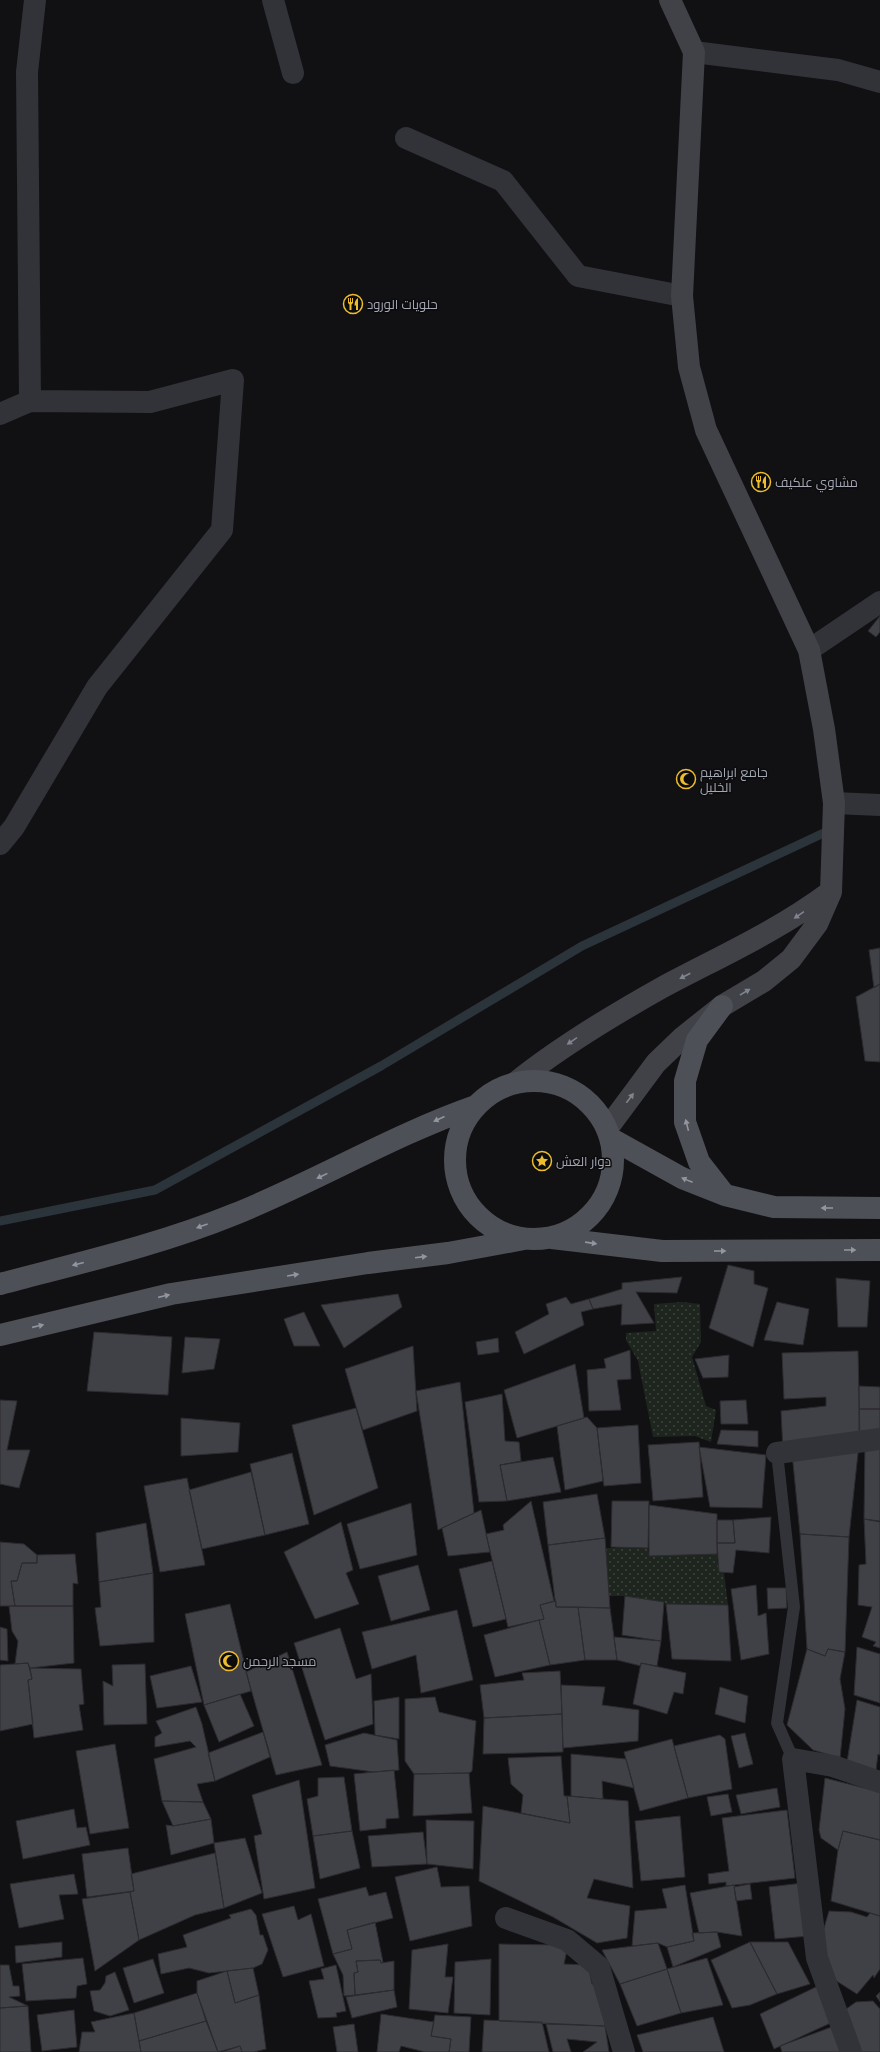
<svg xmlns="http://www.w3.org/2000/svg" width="880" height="2052" font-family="Karla,Cairo,sans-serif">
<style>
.grass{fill:url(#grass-dots)}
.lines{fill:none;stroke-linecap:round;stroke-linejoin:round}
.stream{stroke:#2b333b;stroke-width:9}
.building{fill:#404146;stroke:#2c2b2f}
.lane{stroke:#323338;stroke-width:12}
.street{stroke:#323338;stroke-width:22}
.secondary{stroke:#404248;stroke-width:22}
.primary{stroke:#4e5057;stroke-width:22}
.oneway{fill:#80848e}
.oneway2{fill:#9296a1}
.labels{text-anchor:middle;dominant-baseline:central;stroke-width:3;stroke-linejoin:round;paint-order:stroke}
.poi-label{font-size:13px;fill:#a3a7b3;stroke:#0c0c0e;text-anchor:start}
</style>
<defs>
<pattern id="grass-dots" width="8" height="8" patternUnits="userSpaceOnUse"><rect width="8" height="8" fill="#1e251f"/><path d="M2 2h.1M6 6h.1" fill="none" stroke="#3c423d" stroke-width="1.8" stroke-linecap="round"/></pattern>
</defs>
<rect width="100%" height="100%" fill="#111113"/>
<path class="grass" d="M682,1302l18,2 1,38 -9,15 14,49 10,4 -5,32 -16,-6 -42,1 -15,-76 -12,-21v-7l30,-2 -2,-27z
M606,1548h42l1,8 68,-2 2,18 5,1 4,32 -62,-1 -2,-2 -39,-6h-16z"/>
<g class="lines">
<path class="stream" d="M0,1221l155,-31 226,-124 201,-120 246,-115"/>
</g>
<path class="building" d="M880,616v16l-4,5 -8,-6z
M880,948v36l-6,4 -5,-38z
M880,984v78l-15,-1 -9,-64z
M728,1265l26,6v13l14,4 -15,59 -44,-19z
M682,1277l-5,16 -41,-1 18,31 -33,2 1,-21 -29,5 -4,-10 33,-10v-6z
M836,1278l34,3 -3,46h-29z
M398,1294l4,13 -58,41 -23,-43z
M566,1297l5,7 18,-5 4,10 -12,3 3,13 -60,29 -9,-22 34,-18 -3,-10z
M777,1302l32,7 -6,36 -39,-5z
M304,1312l16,34h-26l-10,-27z
M94,1332l78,5 -4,58 -81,-4z
M185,1337l35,2 -6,30 -32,4z
M498,1338l1,14 -21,3 -2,-13z
M413,1346l4,65 -54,19 -18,-61z
M630,1350l1,29 -14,1 4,30 -32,1 -2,-41 19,-2 -2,-9z
M858,1351l2,89 -77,11 -2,-40 45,-5v-9l-42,2 -2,-46z
M729,1355l-1,22 -25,1 -8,-19z
M575,1364l9,54 -67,20 -13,-48z
M460,1382l14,131 -36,17 -22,-139z
M859,1386l21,1v22h-21z
M502,1394l3,47 14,1 2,19 -21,4 7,36 -28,1 -14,-100z
M0,1400l17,1 -10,49h23l-11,38 -19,-4z
M746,1400l2,24h-27l-1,-23z
M356,1408l22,80 -64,27 -22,-90z
M859,1409h21v24l-21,1z
M587,1417l10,11 6,53 -38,9 -8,-64z
M181,1418l59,5 -2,29 -57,4z
M638,1425l3,58 -37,3 -7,-58z
M721,1430l37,1v16l-41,-3z
M699,1442l4,55 -50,4 -5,-56z
M880,1443v78l-16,-2 1,-75z
M859,1444l-10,93 -49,-3 -8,-81z
M699,1447l67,8 -4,53 -52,-1z
M292,1453l17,71 -44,11 -15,-71z
M553,1457l8,35 -54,9 -7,-36z
M251,1472l14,63 -63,14 -13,-59z
M187,1478l18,87 -45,7 -16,-86z
M597,1494l8,44 -57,7 -5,-43z
M531,1501l23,100 -14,4 4,14 -36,8 -22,-93 18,-4 -1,-5z
M612,1501h37l-1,47 -37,-1z
M411,1503l6,52 -57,14 -13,-45z
M649,1505l68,9v40l-68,2z
M481,1510l9,42 -42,4 -6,-28z
M771,1517l-2,36 -33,-3 -3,23 -14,-1 -2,-29h18l-2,-23z
M864,1519l16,3v126l-7,-2 3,-4 -14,-5 10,-30 -14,-2 1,-40 7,-1z
M717,1520h16l2,23h-18z
M341,1522l12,48 -7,3 13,31 -44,15 -31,-67z
M146,1523l7,50 -54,9 -3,-49z
M800,1534l49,3 -4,115 -17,-3 -3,7 -18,-7z
M605,1538l5,70 -54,-1 -8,-62z
M0,1542l24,2 13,11v8h-15l-5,18h-6l4,25h-15z
M75,1554l3,30 -5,-1v23h-58l-4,-25h6l5,-18h15v-8z
M492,1561l14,58 -33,8 -14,-58z
M418,1565l12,45 -39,11 -13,-45z
M153,1573l1,69 -54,4 -5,-38 6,-1 -2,-25z
M756,1585l2,31 8,-3 3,41 -28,6 -10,-71z
M767,1588h19l1,20 -19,1z
M625,1596l39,6 -3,39 -39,-6z
M556,1601v6h22l7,53 -35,5 -11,-45 5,-1 -4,-14z
M230,1604l21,87 -47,14 -19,-91z
M666,1604l62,1 3,56 -59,-2z
M9,1606h64l1,57 -44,5 -2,-5 -13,1 3,-23 -6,-10z
M578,1607l32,1 7,52h-32z
M457,1610l16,70 -52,13 -5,-38 -44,14 -10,-37z
M539,1620l11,45 -55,12 -11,-42z
M0,1627l7,2 1,32 -8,-1z
M340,1628l16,51 15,-5 2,50 -48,16 -31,-97z
M614,1637l47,4 -4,25 -16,-3v3l-24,-6z
M857,1647l23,7v49l-26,-8z
M807,1649l18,7 3,-7 17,3 -5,27 5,30 -5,49 -27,-8 -26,-25z
M287,1652l35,113 -46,10 -30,-103z
M28,1663l4,16 -4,1 5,44 -33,7v-66z
M641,1663l45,10 -3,21 -9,-2 -7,22 -34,-10z
M145,1664l2,60 -43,1 -1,-44 10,5 -1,-21z
M191,1666l11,36 -45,6 -7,-32z
M30,1668l51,1 3,35 -5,1 4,25 -49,8 -6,-58 4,-1z
M560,1671l2,43 -78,4 -4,-33 44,-5 -2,-7z
M561,1685l44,2 -3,18 37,5 -1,31 -75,7z
M720,1687l28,9 -3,27 -30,-9z
M240,1694l14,32 -35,16 -15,-37z
M399,1697v42l-24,-4 -1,-34z
M435,1697l4,15 37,9 -4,50 -3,2 -55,1 -9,-13v-62z
M857,1700l23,7v48l-2,-1 -2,16 -29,-8z
M196,1707l6,17 13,57 -18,3 6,18 -41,-1 -8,-42 42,-12 -6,-6 -35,6v-10l7,-4 -6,-12z
M562,1714l1,38 -80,2 1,-36z
M263,1732l7,25 -55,24 -7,-28z
M364,1733l33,7 2,30 -25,2 -44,-6 -5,-21z
M745,1733l8,31 -14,4 -8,-32z
M720,1735l5,4 7,50 -44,9 -14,-52z
M672,1739l16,59 -48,13 -16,-59z
M115,1744l14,84 -39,6 -14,-83z
M571,1754l55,5 8,29 -32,-7 1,18 -32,-3z
M561,1756l3,40h3l3,27 -49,-10 2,-18 -12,-11 -3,-26z
M394,1770l5,48 -13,1v9l-26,3 -6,-57z
M469,1773l3,40 -59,3 1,-42z
M344,1777l8,54 -39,5 -6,-37 11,-3v-18z
M825,1778l55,14v48l-37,-9 -5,19 -17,-12 -2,-8z
M299,1780l16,108 -51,11 -10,-63 8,-2 -10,-39z
M777,1788l3,19 -39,7 -5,-19z
M728,1794l4,18 -21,4 -4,-19z
M567,1796l61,5 5,87 -39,-9 -7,19 43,8 -3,32 -30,5 -44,-26 -74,-36 4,-75 87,17z
M162,1801l41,1 8,17 -38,7z
M74,1809l3,19 9,-1 4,18 -67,14 -7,-38z
M787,1810l8,68 -69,8v-4l-17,2 -1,-10 21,-3 -7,-53z
M680,1816l5,61 -44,4 -6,-60z
M211,1819l3,24 -43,12 -5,-30 7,1z
M426,1820l48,1 -1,48 -46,-5z
M352,1831l8,37 -40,11 -7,-43z
M843,1831l37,9v76l-49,-15 7,-51z
M423,1832l4,32 -55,3 -4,-31z
M245,1838l17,55 -38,15 -10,-65z
M128,1848l6,43 -47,6 -5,-43z
M215,1853l9,55 -29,7 -56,25 -9,-48 4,-1 -3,-17z
M437,1867l4,20 28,-1 3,40 -62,15 -15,-64z
M74,1874l4,20 -19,1 5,24 -45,9 -9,-44z
M803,1883l6,53 -34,3 -6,-52z
M750,1884l2,15 -16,2 -2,-14z
M685,1885l9,56 -27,6 -9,-4 -26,3 3,-35 32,-3 -5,-19z
M734,1885l8,51 -25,-4 -18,1 -9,-40z
M366,1887l3,9 17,-4 7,26 -46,12 5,19 -19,5 -15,-55z
M130,1892l9,48 -44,31 -13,-72z
M294,1906l4,14 13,-6 13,52 -41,11 -21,-63z
M251,1909l5,6 4,20h3l5,15 -6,14 -9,4 -26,3 -18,2 -20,-5 -28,6 -3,-20 29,-7 -4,-12 48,-17 -2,-3z
M829,1911l22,1 16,5 3,-4 10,3v53l-6,9 -1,-3 -16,19 -30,-19 -5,-40z
M375,1922l8,40 -2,1 -1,-3 -24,1 2,11 -4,1 1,22 -11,1 -1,-21 -10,-21 19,-5 -5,-19z
M717,1932l4,15 -48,20 -6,-20 27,-6 -2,-8z
M62,1942v15l-46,6 -1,-17z
M750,1942l27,52 -27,11 -18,3 -21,-48z
M750,1942h38l22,42 -33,10z
M658,1943l9,26 -47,15 -18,-34z
M448,1944l-3,33h8l-5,36 -39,-4 3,-59z
M499,1944l58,1 10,5 -3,14 24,1 4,19 10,1 3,41 -106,-5z
M83,1958l4,26 -10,2 -1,12 -50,3 -4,-37z
M707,1958l16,47 -42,8 -14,-44z
M153,1959l11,34 -30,10 -11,-35z
M491,1959l-1,56 -36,-2 1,-51z
M380,1960l1,3 13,-2v29l-39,5 -1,-22 4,-1 -2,-11z
M0,1965h9l4,21h6l1,10 -11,1 19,9 -28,2z
M336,1965l10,46 -10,2 1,4 -19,1 -9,-37 15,-2 -3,-10z
M253,1968l6,27 -24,8 -8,-32z
M667,1969l14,44 -44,13 -17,-42z
M227,1971l8,32 24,-8 7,54 -12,3h-12l-2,-6 -22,6 -21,-59v-12z
M115,1972l14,38 -19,6 -16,-5 -4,-20 10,-1 5,-7 1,-7z
M820,1985l15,36 -61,28 -14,-35z
M394,1990l3,17 -45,11 -6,-21z
M880,1992v10l-4,-6z
M197,1993l9,28 -67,20 -5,-28z
M873,2001l7,8v43h-23l-15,-40 14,-10z
M28,2006l3,46h-31v-44z
M74,2010l3,37 -35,4 -5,-36z
M134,2013l7,39h-62l3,-20h13l-4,-10z
M381,2014l53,8 -3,14 20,3 -2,13h-24l-24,-6 -2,6h-22z
M435,2015l36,2 -2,35h-20l2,-13 -20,-3z
M713,2017l11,35h-81l-6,-17z
M484,2020l58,2 7,30h-67z
M206,2021l12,31h-77l-2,-11z
M354,2024l4,28h-21l-4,-25z
M546,2024l59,2 4,26h-26l14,-10 -30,-3 4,13h-18z
M837,2025l10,27h-65l-2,-6z
M240,2046l2,6h-20z"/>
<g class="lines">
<path class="lane" d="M777,1453l17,154 -17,116 16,36"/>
<path class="street" d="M273,0l20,73
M694,52l144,18 42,12
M406,138l97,43 75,95 104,20
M30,401l-3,-329 8,-72
M0,414l30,-13 120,1 83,-22 -11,150 -125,157 -83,140 -14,17
M809,650l71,-48
M834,803l46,2
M777,1453l103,-14
M506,1918l61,22 32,27 25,85
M851,2052l-34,-94 -24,-199 40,7 47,16"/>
<path class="secondary" d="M515,1083c46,-37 96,-67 148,-96 58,-31 113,-55 167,-95
M607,1129l49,-66 27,-26 39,-31 42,-25 27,-22 26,-35 14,-32 3,-89 -10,-74 -15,-79 -103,-220 -17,-63 -7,-71 12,-244 -24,-52"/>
<path class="primary" d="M722,1006l-25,34 -12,41v41l14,40 25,32
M455 1160a79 79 0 1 1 158 0a79 79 0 1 1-158 0Z
M610,1138l72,40 43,17 49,12 106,1
M552,1238l110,13 218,-1
M0,1284c79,-21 159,-39 235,-70 82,-33 158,-79 241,-108
M0,1335l171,-41 197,-31 80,-10 76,-14"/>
</g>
<defs><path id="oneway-solid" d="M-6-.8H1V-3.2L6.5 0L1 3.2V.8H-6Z"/></defs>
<g class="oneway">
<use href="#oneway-solid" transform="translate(799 915) rotate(146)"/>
<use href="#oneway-solid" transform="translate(685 976) rotate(153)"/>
<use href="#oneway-solid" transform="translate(745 992) rotate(-31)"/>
<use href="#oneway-solid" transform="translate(572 1041) rotate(146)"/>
<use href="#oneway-solid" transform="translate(630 1098) rotate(-53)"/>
</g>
<g class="oneway2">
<use href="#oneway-solid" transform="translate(439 1119) rotate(156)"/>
<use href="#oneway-solid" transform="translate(687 1125) rotate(-104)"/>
<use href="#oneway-solid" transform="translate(322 1176) rotate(154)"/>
<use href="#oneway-solid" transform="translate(687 1180) rotate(-158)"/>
<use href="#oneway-solid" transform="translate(827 1208) rotate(-180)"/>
<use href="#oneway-solid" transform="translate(202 1226) rotate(160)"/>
<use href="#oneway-solid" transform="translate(591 1243) rotate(8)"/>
<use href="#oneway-solid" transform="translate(850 1250)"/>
<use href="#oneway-solid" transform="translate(720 1251)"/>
<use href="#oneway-solid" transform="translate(421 1257) rotate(-7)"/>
<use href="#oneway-solid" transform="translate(78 1264) rotate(166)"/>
<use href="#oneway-solid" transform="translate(293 1275) rotate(-9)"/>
<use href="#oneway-solid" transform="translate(164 1296) rotate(-13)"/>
<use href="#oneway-solid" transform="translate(38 1326) rotate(-13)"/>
</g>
<defs>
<g id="restaurant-ring" transform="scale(1)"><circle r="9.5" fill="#0c0c0e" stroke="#eebd2e" stroke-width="1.5"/><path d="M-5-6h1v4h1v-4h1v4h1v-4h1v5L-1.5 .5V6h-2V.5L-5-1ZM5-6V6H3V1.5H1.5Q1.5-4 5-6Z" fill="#eebd2e"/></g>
<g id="mosque-ring" transform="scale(1)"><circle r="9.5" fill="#0c0c0e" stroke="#eebd2e" stroke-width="1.5"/><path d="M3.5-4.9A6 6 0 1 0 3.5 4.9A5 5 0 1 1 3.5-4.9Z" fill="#eebd2e"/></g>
<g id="sight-ring" transform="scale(1)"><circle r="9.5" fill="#0c0c0e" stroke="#eebd2e" stroke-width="1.5"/><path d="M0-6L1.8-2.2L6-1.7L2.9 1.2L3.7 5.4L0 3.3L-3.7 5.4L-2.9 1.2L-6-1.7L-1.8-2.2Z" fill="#eebd2e"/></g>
</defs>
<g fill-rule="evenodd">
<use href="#restaurant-ring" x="353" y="304"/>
<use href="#restaurant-ring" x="761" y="482"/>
<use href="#mosque-ring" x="686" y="779"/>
<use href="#sight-ring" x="542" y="1161"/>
<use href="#mosque-ring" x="229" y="1661"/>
</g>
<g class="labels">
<g class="poi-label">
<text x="367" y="304">حلويات الورود</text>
<text x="775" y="482">مشاوي علكيف</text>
<text x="700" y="772">جامع ابراهيم<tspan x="700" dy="15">الخليل</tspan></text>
<text x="556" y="1161">دوار العش</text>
<text x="243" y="1661">مسجد الرحمن</text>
</g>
</g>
</svg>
